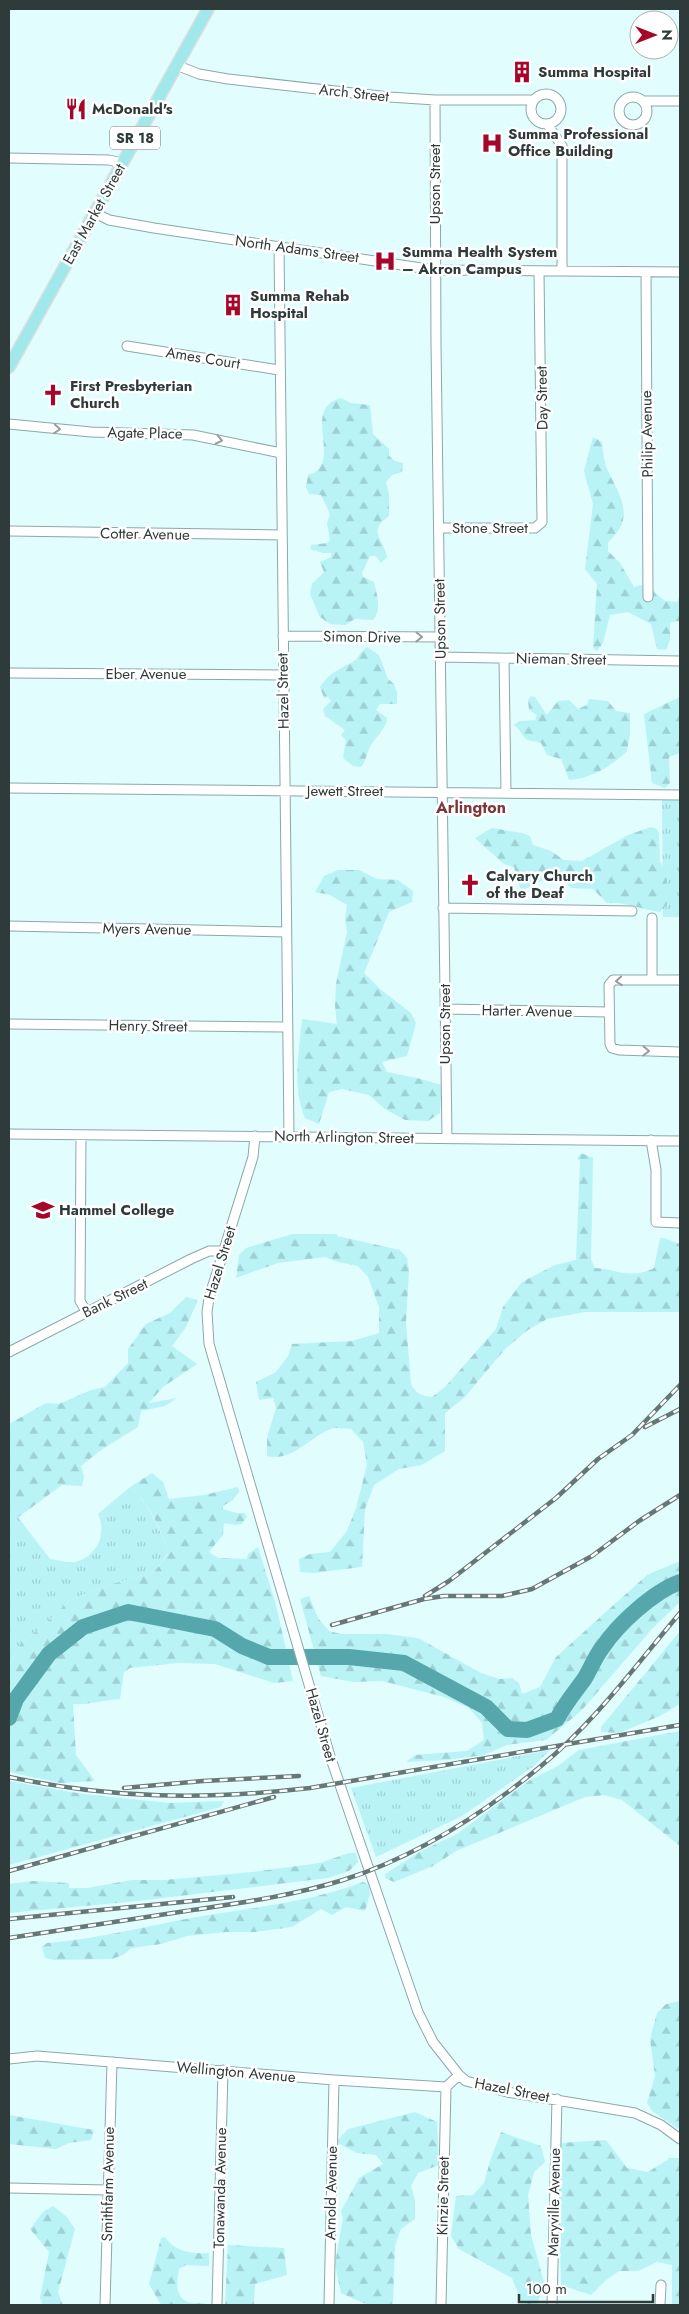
<svg xmlns="http://www.w3.org/2000/svg" width="689" height="2314" font-family="Jost,sans-serif">
<style>
.grass{fill:url(#grass-tufts)}
.forest{fill:url(#forest-firs)}
.lines{fill:none;stroke-linecap:round;stroke-linejoin:round}
.river{stroke:#55a7ab;stroke-width:16}
.minor-casing{stroke:#8da7a8;stroke-width:11}
.major-casing{stroke:#dedfdf;stroke-width:14}
.minor{stroke:#fff;stroke-width:9}
.major{stroke:#a1e8eb;stroke-width:11}
.rail-casing{stroke:#677777;stroke-width:4.5}
.rail{stroke:#fff;stroke-width:2.5;stroke-dasharray:8;stroke-linecap:butt}
.oneway{stroke:#979c9c}
.labels{text-anchor:middle;dominant-baseline:central;stroke-width:5;stroke-linejoin:round;paint-order:stroke}
.shield{fill:#fff;stroke:#6d7575;stroke-width:1}
.shield-label{font-size:14px;font-weight:bold;fill:#2f3a3a}
.poi-label{font-size:15px;font-weight:bold;fill:#2f3a3a;stroke:#fff;text-anchor:start}
.street-label{font-size:15px;fill:#2f3a3a;stroke:#fff}
.neighbourhood-label{font-size:16px;font-weight:bold;fill:#7d3639;stroke:#fff}
</style>
<defs>
<pattern id="grass-tufts" width="24" height="20" patternUnits="userSpaceOnUse" patternTransform="scale(1.25)"><rect width="24" height="20" fill="#b9f3f6"/><path d="M3 7l-1-3M5 7V3M7 7l1-3M15 17l-1-3M17 17v-4M19 17l1-3" fill="none" stroke="#9fd1d4"/></pattern>
<pattern id="forest-firs" width="22" height="20" patternUnits="userSpaceOnUse" patternTransform="scale(1.25)"><rect width="22" height="20" fill="#b9f3f6"/><path d="M5 1l3.5 6h-7zM16 11l3.5 6h-7z" fill="#9fd1d4"/></pattern>
</defs>
<rect width="100%" height="100%" fill="#e1fdfe"/>
<path class="grass" d="M662,800h18v117h-17z
M130,1487c20,18 30,42 38,66l-14,19 -49,14 -35,14 -29,28 -20,15 -12,22v-141l9,-7 32,42c7,1 18,4 25,3 22,-5 32,-28 23,-48z
M550,1750l-16,16 -72,50 -86,41 -25,-69z"/>
<path class="forest" d="M341,398l10,5 19,2 3,29 16,15v7l6,5 8,2 -1,9 -10,3 -6,7 3,13v21c-22,15 -6,22 -2,41l-6,6 -5,-7h-6l-8,17 1,4 11,5c3,13 8,27 -1,38l-18,-1 -10,6 -15,-1 -10,-7 -10,-23 2,-10 12,-12 -4,-10 11,-5v-4h-8l-13,-4 1,-4 16,-2 3,-3 -3,-17 3,-9 -9,-19 -12,-1 -3,-7 2,-12c3,-1 8,-3 10,-5 18,-19 -14,-62 23,-72z
M593,437l9,5c1,10 2,22 7,31 8,17 23,39 9,58 -3,5 -7,7 -10,12v8l12,12 14,24 11,-3 20,17 12,1 3,-8v27l-10,1v18l-4,10 -9,-1 -6,-25 -23,-12 -18,3 -7,28 -6,8 -4,-3 4,-64 -12,-15 8,-65 -9,-33z
M367,647l12,8 9,24 6,5 3,8v12h-17l-4,6 11,8c-1,13 -13,19 -18,31 -3,6 -3,13 -8,18l-8,-1 -10,-8 3,-18 -5,-5 4,-5 -20,-14 -2,-7 8,-8 -3,-4 -4,1 -4,-11c11,-16 19,-17 34,-26 5,-4 7,-10 13,-14z
M531,696l4,1 12,18 11,-14 11,-1 9,9 9,-4 2,-6 19,2 8,10 14,2v21l-3,17c-15,15 -37,28 -58,29l-8,-21 -14,-4 -6,-12c-4,-2 -9,-1 -13,-3 -7,-3 -7,-12 -15,-15l7,-4 15,-1 2,-5 -8,-5 -1,-10z
M680,697v56l-11,4 1,26 -5,5 -13,-5 -8,-69z
M651,827l6,2 2,4 1,28 6,14 1,29 -7,8c-18,-2 -36,-11 -53,-9l-14,-14 -22,-1c-7,-7 -11,-12 -22,-11l-28,14 -7,-24 -10,-3 -29,-26 17,-10 30,5 8,3 3,9 18,6 13,9 18,1 46,-26z
M338,870h21l18,9 21,1 15,11 -1,11 -23,10 -25,61 16,16 31,24 5,10 -9,33 -25,6 5,10 30,6 25,7 -2,28 -12,8 -23,-1 -20,-11 -16,-14 -27,-6 -13,3 -10,32 -14,-6c-13,-31 -6,-66 -3,-99l35,5 -2,-18 1,-22 11,-52 -2,-13 2,-14 -17,-10 -15,-3 9,-16z
M581,1153l12,5 -2,102 4,8c21,1 36,12 59,0l6,-30h4l16,6v68h-95l-38,7 -19,11 -23,19 -41,49 -19,15v38l-23,14 -23,4 -25,16 -9,24 -3,58 -49,6 -13,-1 -1,-13 11,-5 20,-2 17,-21 9,-23 11,-43 -4,-23 -12,-13c-6,0 -15,-2 -20,0 -22,8 -38,33 -64,27v-18l9,-30 -3,-10 -14,2 -3,-18 20,-10 12,-16 4,-12 60,-3 27,-8v-26l-11,-30 -10,-11 -20,-4 -13,-5 -47,6 -42,15 3,-23 7,-7 46,-14h45v2l63,14 7,8 2,13 -3,51 5,62c5,10 11,12 21,13l13,-10 51,-58 7,-22 19,-25 33,-17 21,-5 4,-100 -3,-1z
M186,1297l12,3 -12,27 -14,19 25,18 -34,23 -14,16 28,-5 -12,8 -24,5 -3,16 -37,23 -20,16 3,11 -2,9 -20,-1 -53,39v-100l37,-21 13,1 32,-14 14,-3 23,-24v-14l18,-25 24,-11z
M152,1473l11,9 6,17 35,-4 34,-8 1,4 -6,9 -10,6v3l14,4h7l3,3 -5,8 -7,1 -11,-2 -1,12 -14,17 9,6 29,1 1,-5 10,-7 18,58 17,76 -19,2 -59,-19 -37,-1 -48,5 -6,4 -4,27c-17,1 -31,6 -47,5l3,51 19,26 -35,2 -51,-11v-107l12,-22 20,-15 29,-28 35,-14 49,-14 14,-18c-7,-25 -18,-50 -38,-67z
M680,1561v41l-28,27 -71,82 -35,29 -39,5 -23,10 -37,5 -41,2 9,-7 52,-4 17,-11 -2,-17 -13,-15 -25,-11 -62,-16 -29,1 -32,-6 -21,-77 9,-3 9,22 11,13 12,3h46l31,4 63,35 19,6 12,-1 7,5 3,11 18,-7 16,-30 91,-82z
M680,1631v73l-20,12 -41,17 -18,-1v-5z
M680,1731v115l-58,-46 -18,-5 -19,2 -129,54 -23,15 -39,16 -9,-4v-4l36,-23 36,-17 73,-54 28,-14 21,-16z
M9,1781l74,13 86,9 55,-2 -3,6 -212,58z
M349,1853h7l2,9 -9,9 -21,7 -190,23 -129,12v-29l23,-3 37,2v5h18l45,-8h32l89,-8 67,-9z
M363,1882l6,3 1,9 -5,17 -19,-4 -14,8 -11,-6 -29,18 -37,5h-29l-39,4 -26,8 -29,4 -9,7 -11,4 -58,1 -9,-2 -3,-11 5,-4c49,-4 96,-16 144,-25 58,-10 116,-15 172,-36z
M680,2001v129l-28,-19 -5,-8 8,-27 -5,-37 7,-26 9,-9z
M415,2112l22,10 2,43 -21,8 -7,13 4,14v19l-14,10 -6,17 -2,57c-16,9 -37,-3 -52,-10l-6,-29 8,-46 -2,-7 18,-33 24,-14 -7,-9 -19,-2 -21,-11 12,-13z
M9,2115l85,15 -3,10 -22,3 -13,6 -47,-5z
M501,2132l40,14 4,16 -11,10 -6,23 3,40 13,47 -7,23 -15,-2 -10,-25 -53,-29 -8,-13 5,-40 17,-1 11,-12 6,-22z
M606,2140l21,28 21,4 22,-14h10v147h-8v-40l-15,-3 -19,9h-19l-13,9 -15,15 -30,-10 -3,-114 3,-28z
M53,2206l14,11 8,12 -17,63 5,13h-20l-3,-7 9,-46 -19,-23 13,-17z
M165,2237c10,15 27,17 44,16v13l-23,-1 -7,4c-2,11 -5,28 9,33 6,2 15,0 20,3h-47l-12,-21 12,-46z
M228,2245l56,3 3,27 -32,9 -1,21h-29z"/>
<g class="lines">
<path class="river" d="M9,1718l7,-19 33,-45 34,-27 45,-15 87,17 27,17 27,11h80l55,6 82,44 22,22 19,1 30,-11c8,-15 18,-27 28,-41 6,-10 10,-21 17,-30 16,-24 51,-56 78,-66"/>
<g class="minor-casing">
<path id="minor" d="M176,65l23,9 29,5 161,18 46,3h99
M531 109a15 15 0 1 1 30 0a15 15 0 1 1-30 0Z
M619 111a14 14 0 1 1 28 0a14 14 0 1 1-28 0Z
M435,100l1,244 11,794
M643,101h37
M547,124l15,22v124
M9,158l100,2 13,3
M95,213l14,7 45,8 281,42 245,2
M279,246l10,890
M646,272l2,325
M127,346l152,24
M9,424l82,8 102,3 88,18
M439,528h96l7,-6 -3,-251
M9,531l273,4
M283,636l158,1
M441,657l239,4
M504,659l2,134
M9,673l274,2
M9,788l671,7
M443,908l189,3
M9,926l277,6
M652,980v-62
M680,980h-67l-4,5 1,59 2,4 7,2 61,2
M445,1009l164,3
M9,1024l278,3
M9,1134l671,7
M81,1135l-1,166 6,10
M255,1136l-2,21 -44,141 -2,14 2,32 121,412 88,256 15,30 26,33 7,6 41,11 128,21 26,12 19,14
M651,1140l5,30v52l24,1
M9,1352l182,-93 18,-8h14
M9,2059l28,-3 297,24 112,7 13,-12
M9,2188l99,2
M105,2305l7,-243
M217,2305l6,-235
M329,2305l5,-225
M441,2305l5,-218
M552,2305l5,-206
M660,2305l1,-20"/>
</g>
<g class="major-casing">
<path id="major" d="M9,367l199,-358"/>
</g>
<use href="#minor" class="minor"/>
<use href="#major" class="major"/>
<g class="rail-casing">
<path id="rail" d="M645,1427l35,-18
M425,1596l24,-15 107,-83 42,-39 34,-24 48,-50
M332,1625l92,-26 20,-3h58l30,-7 60,-33 47,-35 41,-26
M9,1777c104,22 195,23 301,11l370,-63
M124,1788l79,-7 96,-5
M9,1871l265,-74
M9,1919l224,-22
M9,1938c59,-9 118,-18 177,-27 53,-8 106,-15 157,-31 72,-23 140,-66 198,-114 53,-43 95,-101 139,-153"/>
</g>
<use href="#rail" class="rail"/>
</g>
<defs><path id="oneway-chevron" d="M-2-3.5L2.5 0L-2 3.5" fill="none" stroke-width="1.6" stroke-linecap="round" stroke-linejoin="round" transform="scale(1.25)"/></defs>
<g class="oneway">
<use href="#oneway-chevron" transform="translate(57 429) rotate(5)"/>
<use href="#oneway-chevron" transform="translate(219 440) rotate(12)"/>
<use href="#oneway-chevron" transform="translate(419 637) rotate(1)"/>
<use href="#oneway-chevron" transform="translate(619 981) rotate(176)"/>
<use href="#oneway-chevron" transform="translate(646 1051) rotate(1)"/>
</g>
<defs>
<g id="building-bare" transform="scale(1.725)"><path d="M-4-6H4V6H1V3H-1V6H-4ZM-2.5-4.3h1.7v1.8h-1.7ZM.8-4.3h1.7v1.8H.8ZM-2.5-1h1.7V.8h-1.7ZM.8-1h1.7V.8H.8Z" fill="#a4072a" stroke="#fff" stroke-width="2.5" paint-order="stroke"/></g>
<g id="restaurant-bare" transform="scale(1.725)"><path d="M-5-6h1v4h1v-4h1v4h1v-4h1v5L-1.5 .5V6h-2V.5L-5-1ZM5-6V6H3V1.5H1.5Q1.5-4 5-6Z" fill="#a4072a" stroke="#fff" stroke-width="2.5" paint-order="stroke"/></g>
<g id="hospital-bare" transform="scale(1.725)"><path d="M-5-5h3v3.5h4V-5h3V5h-3V1.5h-4V5h-3Z" fill="#a4072a" stroke="#fff" stroke-width="2.5" paint-order="stroke"/></g>
<g id="church-bare" transform="scale(1.725)"><path d="M-1.2-6h2.4v3.5h3.3v2.4h-3.3V6h-2.4V-.1h-3.3v-2.4h3.3Z" fill="#a4072a" stroke="#fff" stroke-width="2.5" paint-order="stroke"/></g>
<g id="school-bare" transform="scale(1.725)"><path d="M0-5L7-2L0 1L-7-2ZM-4 1L0 2.5L4 1V4Q0 6-4 4Z" fill="#a4072a" stroke="#fff" stroke-width="2.5" paint-order="stroke"/></g>
</defs>
<g fill-rule="evenodd">
<use href="#building-bare" x="522" y="72"/>
<use href="#restaurant-bare" x="76" y="109"/>
<use href="#hospital-bare" x="492" y="143"/>
<use href="#hospital-bare" x="385" y="261"/>
<use href="#building-bare" x="233" y="305"/>
<use href="#church-bare" x="53" y="395"/>
<use href="#church-bare" x="470" y="885"/>
<use href="#school-bare" x="43" y="1210"/>
</g>
<g class="labels">
<rect class="shield" x="110" y="126.5" width="50" height="23" rx="4"/>
<g class="shield-label">
<text x="135" y="138">SR 18</text>
</g>
<g class="poi-label">
<text x="538" y="72">Summa Hospital</text>
<text x="92" y="109">McDonald's</text>
<text x="508" y="134">Summa Professional<tspan x="508" dy="17">Office Building</tspan></text>
<text x="402" y="252">Summa Health System<tspan x="402" dy="17">– Akron Campus</tspan></text>
<text x="250" y="296">Summa Rehab<tspan x="250" dy="17">Hospital</tspan></text>
<text x="70" y="386">First Presbyterian<tspan x="70" dy="17">Church</tspan></text>
<text x="486" y="876">Calvary Church<tspan x="486" dy="17">of the Deaf</tspan></text>
<text x="59" y="1210">Hammel College</text>
</g>
<g class="street-label">
<text transform="translate(354 93) rotate(6)">Arch Street</text>
<text transform="translate(435 184) rotate(-90)">Upson Street</text>
<text transform="translate(94 214) rotate(-61)">East Market Street</text>
<text transform="translate(297 249) rotate(8)">North Adams Street</text>
<text transform="translate(203 358) rotate(9)">Ames Court</text>
<text transform="translate(542 398) rotate(-91)">Day Street</text>
<text transform="translate(145 433) rotate(1)">Agate Place</text>
<text transform="translate(647 434) rotate(-91)">Philip Avenue</text>
<text x="490" y="528">Stone Street</text>
<text transform="translate(145 534) rotate(1)">Cotter Avenue</text>
<text transform="translate(440 619) rotate(-91)">Upson Street</text>
<text transform="translate(362 637) rotate(1)">Simon Drive</text>
<text transform="translate(561 659) rotate(1)">Nieman Street</text>
<text x="146" y="674">Eber Avenue</text>
<text transform="translate(283 691) rotate(-91)">Hazel Street</text>
<text x="345" y="791">Jewett Street</text>
<text transform="translate(147 929) rotate(1)">Myers Avenue</text>
<text transform="translate(527 1011) rotate(1)">Harter Avenue</text>
<text transform="translate(445 1024) rotate(-90)">Upson Street</text>
<text transform="translate(148 1026) rotate(1)">Henry Street</text>
<text transform="translate(344 1137) rotate(1)">North Arlington Street</text>
<text transform="translate(220 1263) rotate(-73)">Hazel Street</text>
<text transform="translate(115 1298) rotate(-26)">Bank Street</text>
<text transform="translate(321 1725) rotate(74)">Hazel Street</text>
<text transform="translate(236 2072) rotate(5)">Wellington Avenue</text>
<text transform="translate(512 2090) rotate(11)">Hazel Street</text>
<text transform="translate(108 2184) rotate(-89)">Smithfarm Avenue</text>
<text transform="translate(220 2188) rotate(-89)">Tonawanda Avenue</text>
<text transform="translate(331 2193) rotate(-89)">Arnold Avenue</text>
<text transform="translate(443 2196) rotate(-89)">Kinzie Street</text>
<text transform="translate(554 2202) rotate(-89)">Maryville Avenue</text>
</g>
<g class="neighbourhood-label">
<text x="471" y="807">Arlington</text>
</g>
</g>
<rect width="689" height="2314" fill="none" stroke="#2f3a3a" stroke-width="20"/>
<g transform="translate(654 35) rotate(90)"><circle r="24" fill="#ffffff" stroke="#acb0b0"/>
<path d="M0-4L9 19L0 12L-9 19Z" fill="#a4072a"/>
<text y="-8" font-size="14" font-weight="bold" text-anchor="middle" fill="#2f3a3a">N</text>
</g>
<path d="M519 2294v8h134v-8" fill="none" stroke="#2f3a3a" stroke-width="2.5"/>
<text x="526" y="2294" font-size="15" fill="#2f3a3a" stroke="#ffffff" stroke-width="4" paint-order="stroke">100 m</text>
</svg>
